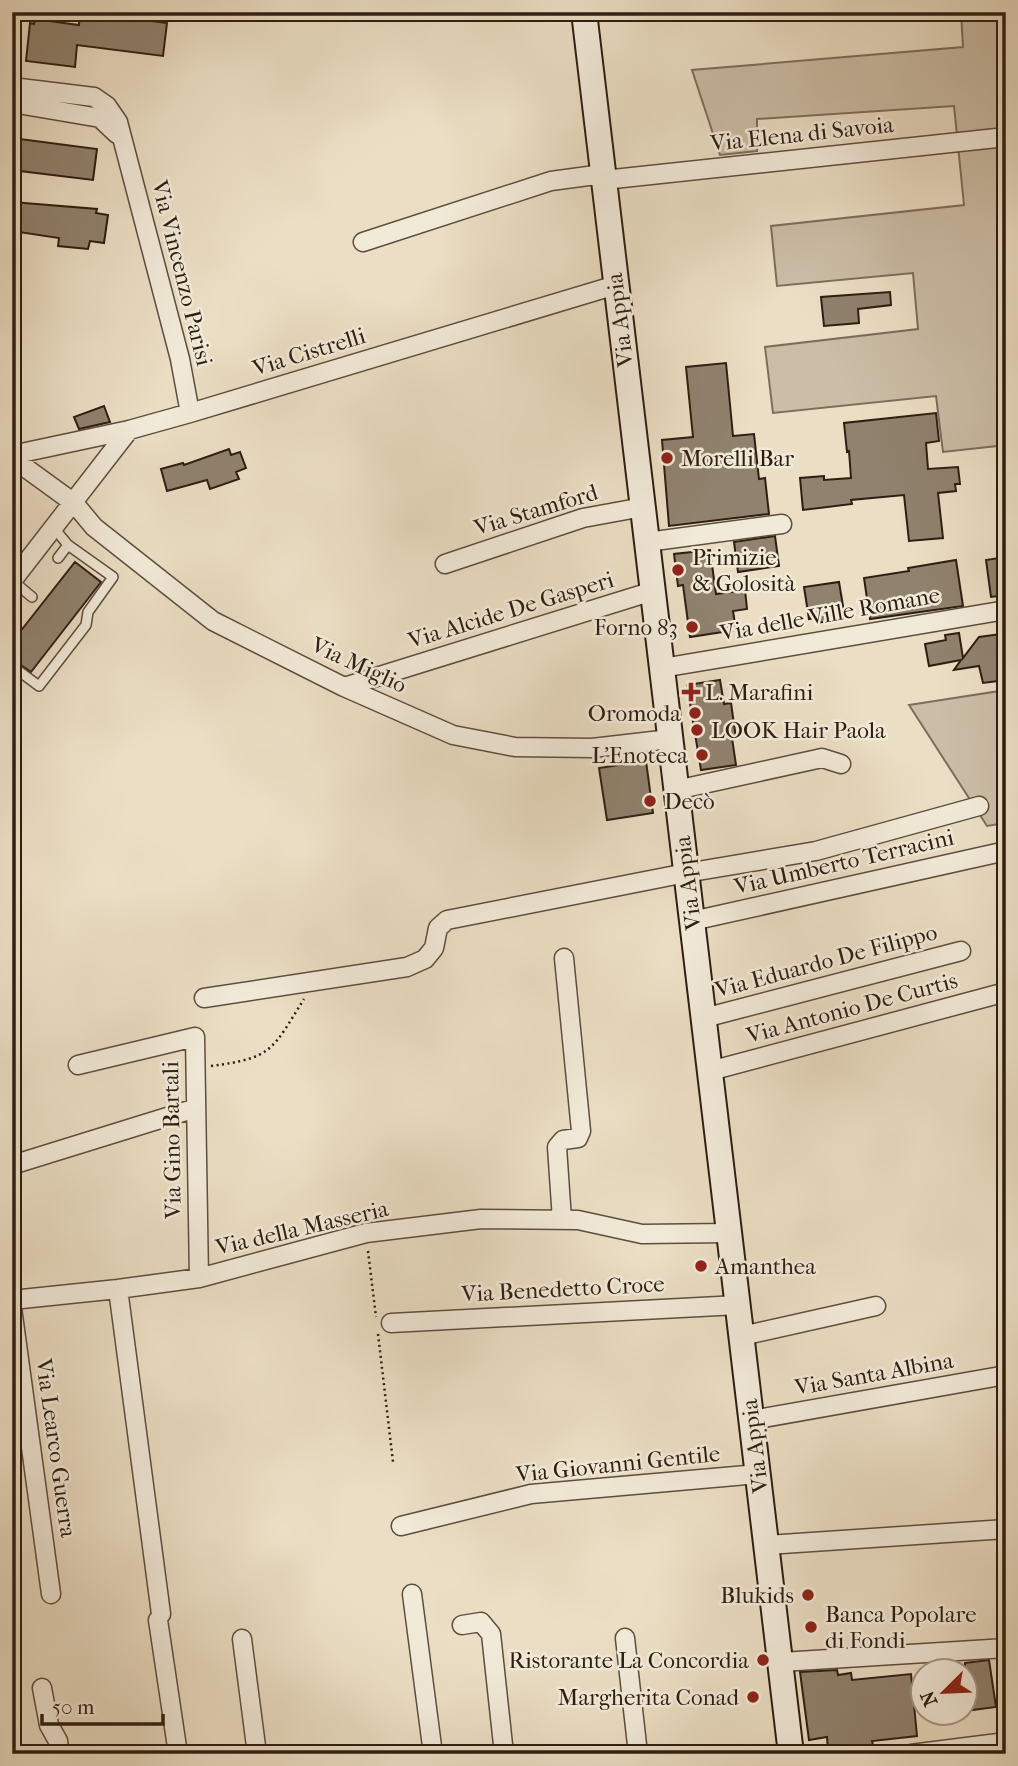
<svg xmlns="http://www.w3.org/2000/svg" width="1018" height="1766" font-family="'IM FELL French Canon',serif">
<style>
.green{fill:#cbbda6;stroke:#7c6e5c;stroke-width:2}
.building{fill:#90826e;stroke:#2e1e11;stroke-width:2}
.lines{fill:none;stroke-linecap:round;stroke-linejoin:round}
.lane-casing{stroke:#5d4e3e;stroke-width:12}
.street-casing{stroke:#5d4e3e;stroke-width:21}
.secondary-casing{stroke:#2e1e11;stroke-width:28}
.path{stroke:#2e1e11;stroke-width:2.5;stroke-dasharray:2 3.5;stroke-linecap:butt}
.lane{stroke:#f2ead9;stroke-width:9}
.street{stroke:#f2ead9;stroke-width:18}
.secondary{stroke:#f2ead9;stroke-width:24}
.poi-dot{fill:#8f2418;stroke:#f2ead9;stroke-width:2.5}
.labels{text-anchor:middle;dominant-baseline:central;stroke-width:5;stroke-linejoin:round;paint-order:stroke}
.street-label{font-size:23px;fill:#2e1e11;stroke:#f2ead9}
.poi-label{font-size:23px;fill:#2e1e11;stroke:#f2ead9;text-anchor:start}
</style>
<rect width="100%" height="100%" fill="#ebdec4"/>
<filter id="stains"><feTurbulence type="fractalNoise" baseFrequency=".00286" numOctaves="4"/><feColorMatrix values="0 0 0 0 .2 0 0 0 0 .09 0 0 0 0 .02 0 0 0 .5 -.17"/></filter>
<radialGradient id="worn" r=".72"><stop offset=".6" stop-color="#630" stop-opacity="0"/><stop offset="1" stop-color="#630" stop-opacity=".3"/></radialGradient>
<path class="green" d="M961,12h45v433l-63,7 -7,-56 -163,17 -8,-66 153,-18 -5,-56 -136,13 -6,-60 193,-21 -10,-99 -197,13v32l-37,4 -28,-85 271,-23z
M1006,690v133l-19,3 -78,-121z"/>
<path class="building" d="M80,12l87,11 -4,33 -86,-11 -2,22 -49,-6 4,-38 4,1 1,-5 44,6z
M12,138l85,11 -4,31 -81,-10z
M12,202l85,7 -1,4 12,2 -4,28 -14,-2 -2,8 -30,-3 1,-8 -47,-7z
M890,292l1,13 -33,4 1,14 -35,3 -3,-29z
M726,363l7,73 21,-2 5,45 6,-1 4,36 -100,12 -7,-86 31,-3 -7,-70z
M104,406l6,16 -31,7 -5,-12z
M936,413l3,28 -13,2 2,26 30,-2 2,17h-5l1,7 -18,2 5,45 -34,3 -5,-46 -53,5 1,4 -49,6 -3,-32 24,-2v4l27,-2 -2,-27 -2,1 -3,-29z
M229,449l2,6 9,-3 6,16 -10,4 3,7 -29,10 -3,-9 -40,11 -6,-22 22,-6 1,2z
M775,536l4,30 -41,6 -4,-30z
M710,550l6,44 29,-4 2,19 -14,2 3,19 -46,7 -7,-52 -5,1 -4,-32z
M1006,557v38l-15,2 -5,-37z
M956,560l7,46 -93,13 -6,-41 45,-7 -1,-3z
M75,562l26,20 -70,90 -19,-13v-17z
M839,582l5,30 -6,1 1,7 -23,3 -1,-5 -6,1 -5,-32z
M959,633l4,25 16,-21 22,-3 5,4v42l-23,3 -4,-17 -25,4 7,-10 -32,6 -4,-22 21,-4 -1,-5z
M720,680l4,24 7,-1 5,35h-4l4,27 -35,5 -14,-85z
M646,761l7,52 -46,7 -8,-52z
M989,1660l7,47 -31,4v-48z
M837,1670l1,5 13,-2 1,7 59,-6 6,62 -45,5 1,4 -45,6 -1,-14 -18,3 -9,-68z"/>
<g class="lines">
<g class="lane-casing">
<path id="lane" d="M54,528l14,17
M13,581l19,16
M12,666l27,20 47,-61 2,-13 25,-35 -45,-32 -10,13"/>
</g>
<g class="street-casing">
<path id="street" d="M12,87l82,10 13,9 11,16 62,237 10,54
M12,103l88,15 17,16
M604,180l402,-43
M363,242l188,-61 52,-7
M12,455l117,-25 61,-17 426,-128
M12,458l62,45 20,24 119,94 131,66 109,48 62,12 77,1 78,-9
M647,542l135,-18
M445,564l138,-46 60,-11
M12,581l117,-151
M662,668l344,-58
M344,687l309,-96
M676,790l146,-32 19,6
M692,921l314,-70
M204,998l203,-31 18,-8 9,-11 4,-20 9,-8 239,-47 130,-22 163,-45
M704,1018l257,-67
M78,1065l117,-28 4,241
M710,1071l296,-79
M12,1165l184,-57
M562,1220l-5,-73 6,-7 15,-2 3,-7 -17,-173
M118,1289l43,325
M12,1300l106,-11 81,-11 167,-45 115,-14 97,1 64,14 87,-1
M12,1308l39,286
M391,1323l347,-18
M742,1336l134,-30
M752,1420l254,-45
M401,1526l130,-32 227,-20
M767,1545l239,-16
M412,1594l21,160
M158,1620l20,134
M462,1625l19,-3 10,12 13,120
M625,1638l13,116
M242,1639l15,115
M781,1662l225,-14
M42,1688l7,37 9,16 2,13
M911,1754l95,-12"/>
</g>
<g class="secondary-casing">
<path id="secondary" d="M584,12l207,1742"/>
</g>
<path class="path" d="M211,1066c62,-8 61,-16 93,-67
M368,1251l8,66
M378,1334l15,128"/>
<use href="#lane" class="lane"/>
<use href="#street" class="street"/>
<use href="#secondary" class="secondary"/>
</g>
<g class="poi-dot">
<circle cx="667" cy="458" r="7"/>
<circle cx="678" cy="570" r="7"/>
<circle cx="692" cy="627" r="7"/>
<path d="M687.5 681.5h7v7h7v7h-7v7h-7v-7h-7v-7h7z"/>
<circle cx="695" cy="713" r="7"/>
<circle cx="697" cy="730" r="7"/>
<circle cx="702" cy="755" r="7"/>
<circle cx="650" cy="801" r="7"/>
<circle cx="701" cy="1266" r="7"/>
<circle cx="808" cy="1595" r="7"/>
<circle cx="811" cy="1627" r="7"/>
<circle cx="763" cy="1660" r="7"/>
<circle cx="753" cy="1697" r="7"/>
</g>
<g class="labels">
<g class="street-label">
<text transform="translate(802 134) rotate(-6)">Via Elena di Savoia</text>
<text transform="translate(182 273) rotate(76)">Via Vincenzo Parisi</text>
<text transform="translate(620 320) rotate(-97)">Via Appia</text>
<text transform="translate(309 352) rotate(-17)">Via Cistrelli</text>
<text transform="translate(536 510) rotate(-17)">Via Stamford</text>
<text transform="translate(511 610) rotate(-17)">Via Alcide De Gasperi</text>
<text transform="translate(830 614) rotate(-10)">Via delle Ville Romane</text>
<text transform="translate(359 665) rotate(25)">Via Miglio</text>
<text transform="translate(844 862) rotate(-13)">Via Umberto Terracini</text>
<text transform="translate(688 883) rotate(-97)">Via Appia</text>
<text transform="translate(826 961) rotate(-15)">Via Eduardo De Filippo</text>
<text transform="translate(852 1008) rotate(-15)">Via Antonio De Curtis</text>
<text transform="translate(172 1140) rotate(-91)">Via Gino Bartali</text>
<text transform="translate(302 1228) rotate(-13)">Via della Masseria</text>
<text transform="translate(563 1289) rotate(-3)">Via Benedetto Croce</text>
<text transform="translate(874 1374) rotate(-10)">Via Santa Albina</text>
<text transform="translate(755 1446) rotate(-97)">Via Appia</text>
<text transform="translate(56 1448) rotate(82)">Via Learco Guerra</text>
<text transform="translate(618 1464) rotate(-6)">Via Giovanni Gentile</text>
</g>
<g class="poi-label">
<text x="681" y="458">Morelli Bar</text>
<text x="692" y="557">Primizie<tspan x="692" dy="26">&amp; Golosità</tspan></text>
<text x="678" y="627" text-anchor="end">Forno 83</text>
<text x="705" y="692">L. Marafini</text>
<text x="681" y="713" text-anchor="end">Oromoda</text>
<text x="711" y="730">LOOK Hair Paola</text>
<text x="688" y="755" text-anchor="end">L'Enoteca</text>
<text x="664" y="801">Decò</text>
<text x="715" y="1266">Amanthea</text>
<text x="794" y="1595" text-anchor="end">Blukids</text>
<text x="825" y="1614">Banca Popolare<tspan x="825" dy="26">di Fondi</tspan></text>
<text x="749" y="1660" text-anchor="end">Ristorante La Concordia</text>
<text x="739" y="1697" text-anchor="end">Margherita Conad</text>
</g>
</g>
<rect width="1018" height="1766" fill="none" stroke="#ebdec4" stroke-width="42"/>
<rect x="14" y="14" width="990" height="1738" fill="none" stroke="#2e1e11" stroke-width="3.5"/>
<rect x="21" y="21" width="976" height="1724" fill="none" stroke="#2e1e11" stroke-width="2"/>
<g transform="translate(944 1692) rotate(246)"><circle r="33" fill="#f2ead9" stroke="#a49889" stroke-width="2"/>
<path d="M0-5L12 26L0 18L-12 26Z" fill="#8f2418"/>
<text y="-10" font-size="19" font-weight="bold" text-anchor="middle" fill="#2e1e11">N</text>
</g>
<path d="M42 1714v10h121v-10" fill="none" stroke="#2e1e11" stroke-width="3.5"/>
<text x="52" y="1714" font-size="21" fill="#2e1e11" stroke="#f2ead9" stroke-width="5" paint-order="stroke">50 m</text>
<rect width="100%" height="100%" filter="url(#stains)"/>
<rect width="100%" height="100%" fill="url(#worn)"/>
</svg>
